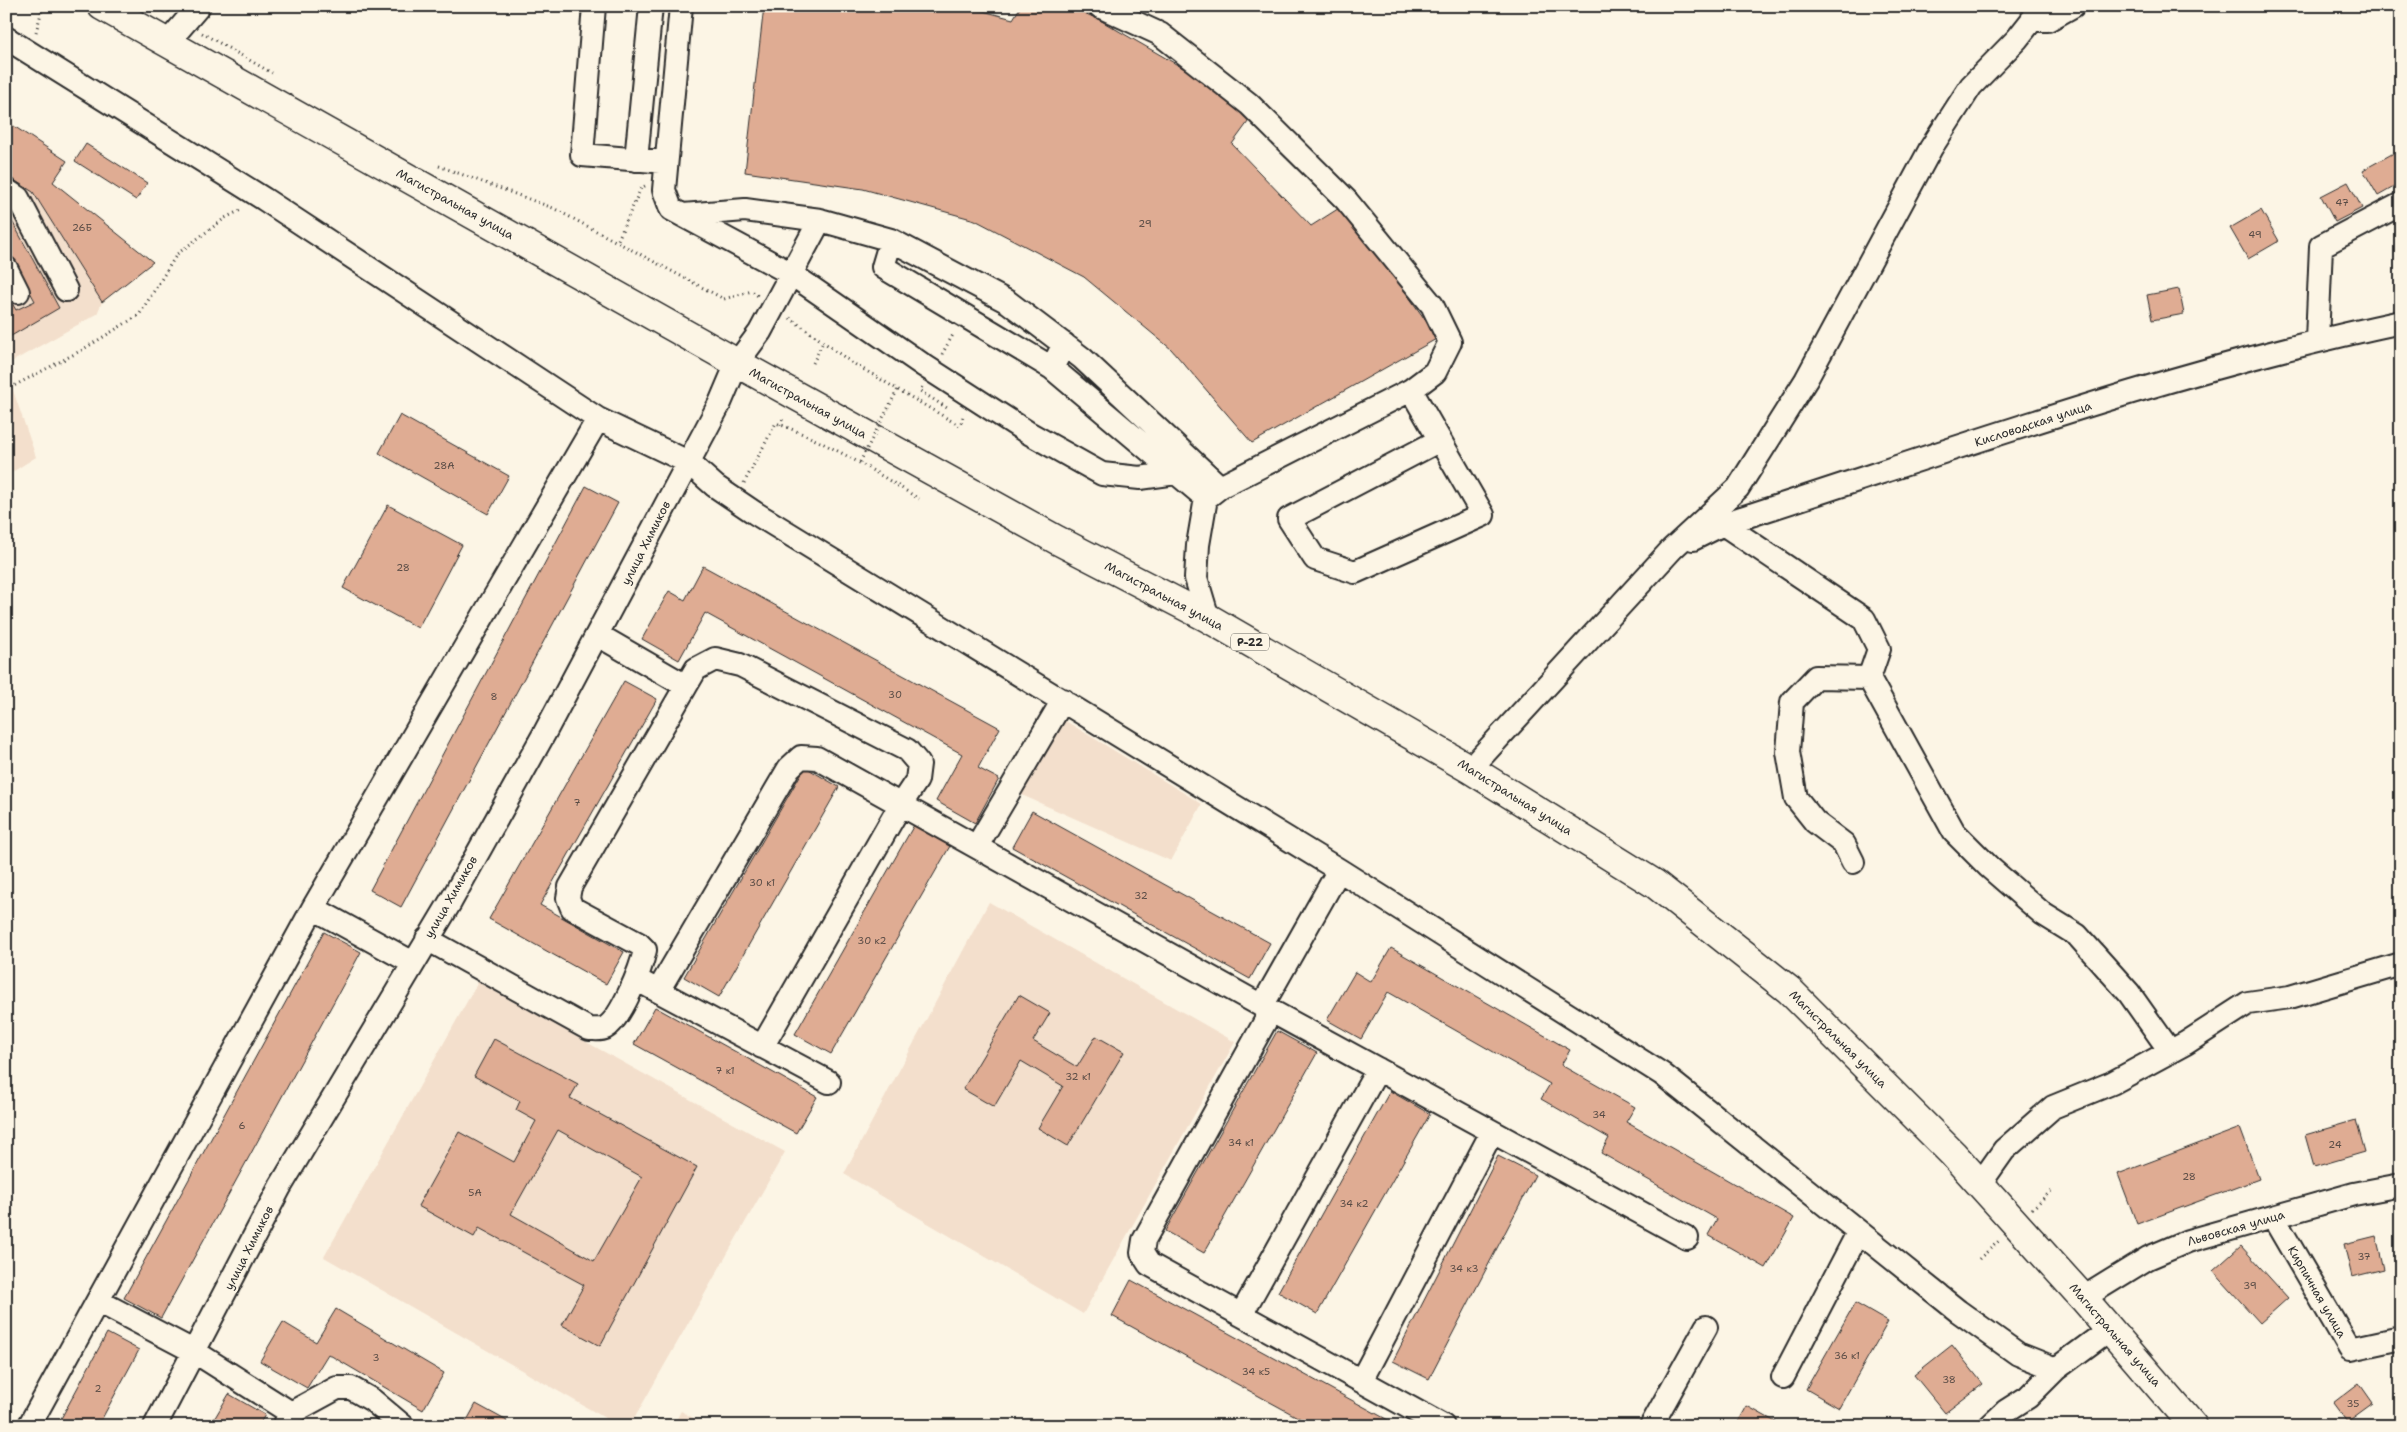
<svg xmlns="http://www.w3.org/2000/svg" width="2407" height="1432" font-family="'Shantell Sans',sans-serif">
<style>
.built{fill:#f3dfcc}
.building{fill:#dfac93;stroke:#2b2b2b;fill-rule:evenodd}
.lines{fill:none;stroke-linecap:round;stroke-linejoin:round}
.minor-casing{stroke:#2b2b2b;stroke-width:26}
.highway-casing{stroke:#2b2b2b;stroke-width:31}
.path{stroke:#2b2b2b;stroke-width:3;stroke-dasharray:1 4;stroke-linecap:butt}
.minor{stroke:#fcf5e5;stroke-width:22}
.highway{stroke:#fcf5e5;stroke-width:28}
.path-bridge{stroke:#2b2b2b;stroke-width:3;stroke-dasharray:1 4;stroke-linecap:butt}
.labels{text-anchor:middle;dominant-baseline:central;stroke-width:4.5;stroke-linejoin:round;paint-order:stroke}
.number-label{font-size:10px;fill:#584b45}
.shield{fill:#fcf5e5;stroke:#6a6863;stroke-width:1}
.shield-label{font-size:11px;font-weight:bold;fill:#2b2b2b}
.street-label{font-size:12px;fill:#2b2b2b;stroke:#fcf5e5}
</style>
<rect width="100%" height="100%" fill="#fcf5e5"/>
<filter id="ink" filterUnits="userSpaceOnUse"><feTurbulence type="fractalNoise" baseFrequency=".02" numOctaves="2"/><feDisplacementMap in="SourceGraphic" scale="10" xChannelSelector="R" yChannelSelector="G"/><feConvolveMatrix kernelMatrix="1 2 1 2 8 2 1 2 1" color-interpolation-filters="sRGB"/></filter>
<g filter="url(#ink)">
<path class="built" d="M6,175l27,17 69,110 -5,12 -91,51z
M6,370l30,87 -30,19z
M1059,717l143,87 -31,57 -156,-69z
M989,902l246,140 -152,272 -239,-140z
M478,982l307,170 -155,274h-11l-295,-169z
M681,1411l26,15h-34z"/>
<path class="building" d="M764,6h200l49,13 8,-13h47l30,13 104,60 49,39 -19,26 79,82 33,-21 94,133 -186,105 -81,-94 -87,-72 -109,-57 -112,-31 -118,-17z
M6,121l61,40 -14,21 100,80 -51,40 -69,-110 -27,-17z
M86,144l61,39 -11,17 -61,-39z
M2401,149v34l-23,13 -15,-26z
M2348,182l14,26 -27,14 -14,-26z
M6,210l53,98 -53,31v-46l10,17 19,-9 -29,-53z
M2261,210l18,31 -31,18 -18,-31z
M2179,289l5,25 -32,6 -5,-25z
M400,415l109,61 -21,38 -109,-61z
M586,486l32,17 -217,404 -31,-17z
M388,505l74,40 -44,83 -75,-40z
M703,566l297,162 -22,40 21,11 -24,44 -39,-22 26,-47 -257,-141 -26,47 -37,-21 27,-48 16,9z
M624,681l33,18 -117,206 84,47 -18,32 -117,-65z
M805,767l34,20 -120,210 -35,-20z
M1032,811l238,132 -20,36 -238,-132z
M914,825l36,21 -119,208 -36,-20z
M324,932l37,20 -200,366 -37,-20z
M1391,948l179,102 -9,15 74,42 -9,15 168,96 -28,50 -58,-33 9,-16 -116,-66 8,-15 -68,-39 9,-15 -162,-92 -27,47 -34,-19 28,-48 16,10z
M1019,995l31,18 -17,28 44,26 19,-31 28,16 -56,94 -30,-18 25,-42 -42,-25 -27,46 -31,-18z
M655,1007l162,90 -21,36 -162,-89z
M1277,1031l40,22 -113,200 -39,-22z
M494,1039l84,45 -8,14 127,69 -97,179 -38,-21 22,-40 -105,-57 -5,9 -56,-31 41,-74 55,30 22,-41 -20,-11 4,-9 -46,-25zM558,1130l84,47 -48,84 -83,-47z
M1390,1091l40,23 -113,200 -39,-22z
M2356,1120l9,32 -51,15 -9,-32z
M2240,1128l19,51 -122,45 -19,-50z
M1498,1156l37,19 -106,204 -36,-18z
M2376,1236l8,33 -32,8 -8,-33z
M2241,1246l47,52 -28,25 -47,-52z
M1131,1280l268,146h-85l-202,-110z
M1855,1303l33,19 -49,86 -33,-19z
M336,1309l108,64 -21,37 -95,-56 -21,34 -47,-27 23,-39 33,20z
M107,1333l32,17 -41,76h-41z
M1952,1345l31,39 -38,29 -31,-38z
M2359,1383l14,20 -26,19 -14,-19z
M229,1394l36,21 -7,11h-48z
M476,1404l31,17 -3,5h-40z
M1747,1406l34,19 -1,1h-44z"/>
<g class="lines">
<g class="minor-casing">
<path id="minor" d="M594,6l-12,149 84,7
M681,6l-17,184 7,19 119,64 133,92 104,67 75,42 38,4 36,-5
M1099,6l61,28 89,70 97,96 86,105 18,37 -15,30 -24,18 -191,97 -14,11 -8,47 -2,33 12,40
M2032,20h16l25,-14
M6,38l258,161 334,220 90,43 27,24 40,27 584,357 323,204 296,237 60,43 38,15 54,-40
M168,42l31,-36
M636,160l15,-154
M6,190l12,8 48,92
M683,215l62,-5 75,10
M891,240l-8,27 169,101 12,-24
M6,268l12,24
M2317,340l4,-94 80,-42
M1052,368l154,130
M1411,390l72,125 -128,57 -40,-13 -26,-40 151,-79
M1723,524l141,95 15,30 -10,29 85,154 35,35 54,47 34,21 52,58 41,58
M1693,539l30,-15c224,-72 447,-153 678,-202
M598,635l88,51 10,-17 19,-10 25,6 167,85 12,14 -2,16 -16,24 -139,243
M1470,769l202,-220 66,-61 68,-108 125,-232 40,-62 46,-47 15,-19 5,-14
M977,846l86,-146
M1853,862l-9,-18 -29,-22 -19,-24 -8,-46 4,-50 24,-25 53,1
M313,908l100,55
M427,939l162,90c6,0 12,1 16,-1 16,-9 36,-59 40,-78l-6,-6 -67,-36 -4,-10 2,-11 116,-201
M645,984l184,98
M658,991l131,-223 12,-11 16,1 445,248 425,232
M1262,1006l77,-136
M1271,1011l-127,229 -2,13 7,11 294,162
M1980,1184l24,-34 49,-43 59,-24 74,-40 62,-40 42,-6 111,-33
M2273,1217l77,132 51,-11
M2083,1298l65,-40 40,-17 166,-47 47,-9
M98,1301l97,51 96,61 -7,13
M1241,1315l137,-246
M1783,1377l75,-144
M1361,1381l131,-249
M291,1413l46,-25h14l21,12 31,26
M29,1426l284,-518 285,-489
M155,1426l125,-239 171,-286 93,-167 176,-331 17,-40 23,-31 60,-112 71,20 117,62 74,56 138,129
M1651,1426l55,-99
M1990,1426l16,-15 22,-14 28,-28"/>
</g>
<g class="highway-casing">
<path id="highway" d="M102,6l635,357 320,177 151,78 262,151 185,115 134,106 164,164 130,144 110,128"/>
</g>
<path class="path" d="M156,6l10,6
M36,32l7,-26
M202,33l70,40
M439,166l114,42 64,34
M645,186l-4,2 -24,54 107,57 28,-8 6,5
M790,318l61,44 109,64 3,-9
M942,354l12,-21
M813,363l10,-21
M922,387l-2,4 27,17
M6,390l76,-40 57,-35 38,-61 48,-36 18,-9
M781,425l2,-7
M744,483l32,-60c51,19 97,47 143,76
M2032,1209l19,-18
M1979,1259l22,-20"/>
<use href="#minor" class="minor"/>
<use href="#highway" class="highway"/>
<path class="path-bridge" d="M860,462l38,-73"/>
</g>
</g>
<g class="labels">
<g class="number-label">
<text x="2342" y="202">47</text>
<text x="1145" y="223">29</text>
<text x="82" y="227">26Б</text>
<text x="2255" y="234">49</text>
<text x="444" y="465">28А</text>
<text x="403" y="567">28</text>
<text x="895" y="694">30</text>
<text x="494" y="696">8</text>
<text x="577" y="802">7</text>
<text x="762" y="882">30 к1</text>
<text x="1141" y="895">32</text>
<text x="872" y="940">30 к2</text>
<text x="725" y="1070">7 к1</text>
<text x="1078" y="1076">32 к1</text>
<text x="1599" y="1114">34</text>
<text x="242" y="1125">6</text>
<text x="1241" y="1142">34 к1</text>
<text x="2335" y="1144">24</text>
<text x="2189" y="1176">28</text>
<text x="475" y="1192">5А</text>
<text x="1354" y="1203">34 к2</text>
<text x="2364" y="1256">37</text>
<text x="1464" y="1268">34 к3</text>
<text x="2250" y="1285">39</text>
<text x="1847" y="1355">36 к1</text>
<text x="376" y="1357">3</text>
<text x="1256" y="1371">34 к5</text>
<text x="1949" y="1379">38</text>
<text x="98" y="1388">2</text>
<text x="2353" y="1403">35</text>
</g>
<rect class="shield" x="1231" y="633.5" width="38" height="17" rx="4"/>
<g class="shield-label">
<text x="1250" y="642">Р-22</text>
</g>
<g class="street-label">
<text transform="translate(455 204) rotate(29)">Магистральная улица</text>
<text transform="translate(808 403) rotate(29)">Магистральная улица</text>
<text transform="translate(2033 424) rotate(-18)">Кисловодская улица</text>
<text transform="translate(646 543) rotate(-63)">улица Химиков</text>
<text transform="translate(1164 596) rotate(28)">Магистральная улица</text>
<text transform="translate(1515 797) rotate(32)">Магистральная улица</text>
<text transform="translate(451 897) rotate(-60)">улица Химиков</text>
<text transform="translate(1838 1039) rotate(45)">Магистральная улица</text>
<text transform="translate(2236 1228) rotate(-16)">Львовская улица</text>
<text transform="translate(249 1248) rotate(-63)">улица Химиков</text>
<text transform="translate(2317 1292) rotate(60)">Кирпичная улица</text>
<text transform="translate(2115 1335) rotate(49)">Магистральная улица</text>
</g>
</g>
<rect width="2407" height="1432" fill="none" stroke="#fcf5e5" stroke-width="25"/>
<rect x="12" y="12" width="2382" height="1407" fill="none" stroke="#2b2b2b" stroke-width="2" filter="url(#ink)"/>
</svg>
